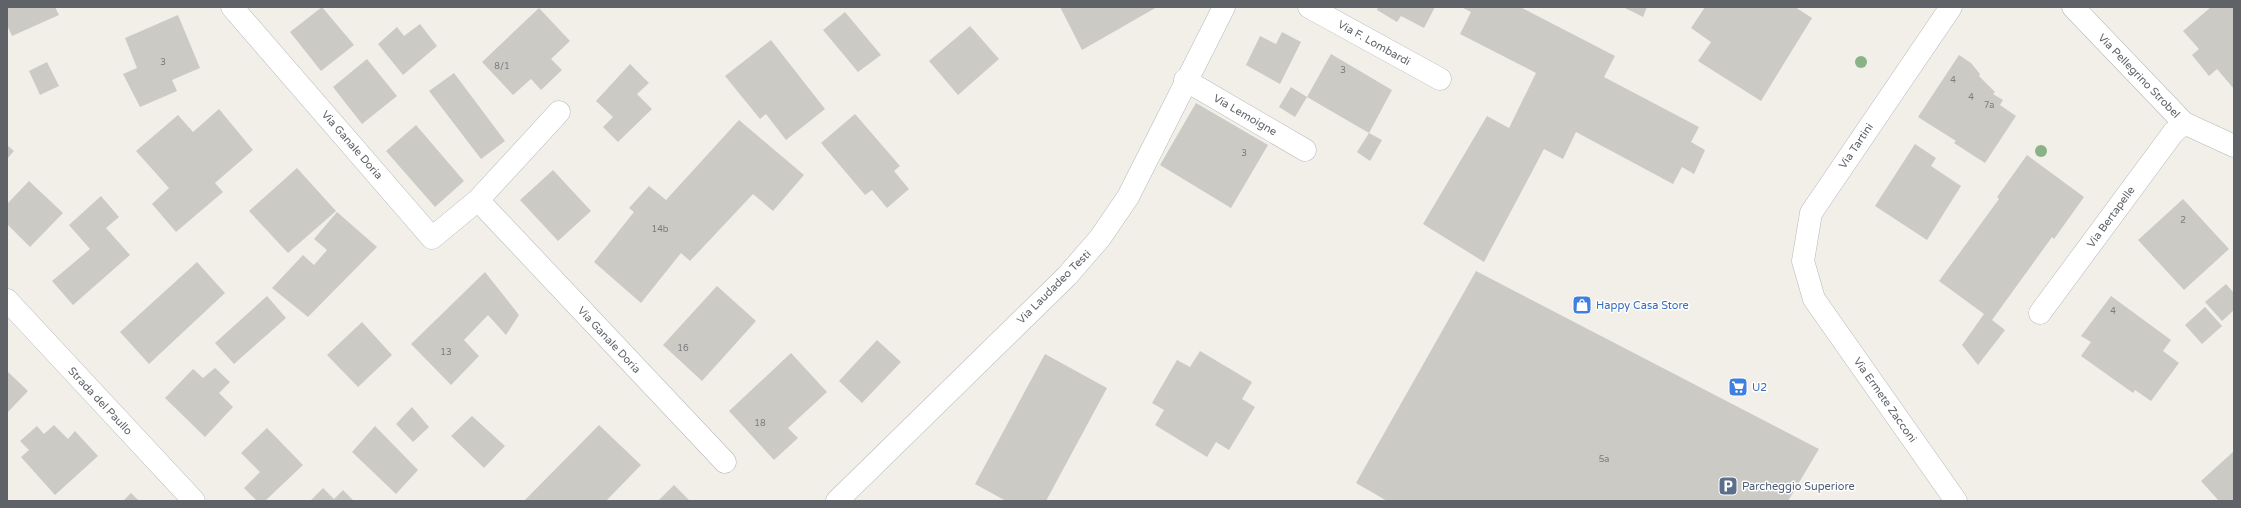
<svg xmlns="http://www.w3.org/2000/svg" width="2241" height="508" font-family="'Varela Round',sans-serif">
<style>
.building{fill:#cccac5}
.lines{fill:none;stroke-linecap:round;stroke-linejoin:round}
.minor-casing{stroke:#b5b8bc;stroke-width:23}
.minor{stroke:#fff;stroke-width:22}
.tree{fill:#89b387}
.labels{text-anchor:middle;dominant-baseline:central;stroke-width:3;stroke-linejoin:round;paint-order:stroke}
.number-label{font-size:9px;fill:#7a7d7f}
.street-label{font-size:11px;fill:#5f6368;stroke:#fff}
.shop-label{font-size:11px;fill:#366cbe;stroke:#fff;text-anchor:start}
.service-label{font-size:11px;fill:#4e5e75;stroke:#fff;text-anchor:start}
</style>
<rect width="100%" height="100%" fill="#f1efe8"/>
<path class="building" d="M7,7h48l4,8 -47,21 -5,-11z
M322,7l32,38 -33,26 -31,-39z
M1060,7h97l-75,43z
M1378,7h57l-11,21 -23,-12 -4,6 -20,-12z
M1461,7h59l95,49 -11,21 95,50 -8,15 14,8 -11,24 -12,-7 -9,17 -97,-52 -13,27 -19,-10 -60,113 -61,-38 64,-108 22,12 27,-55 -76,-39 11,-22z
M1623,7h24l-4,10z
M1705,7h90l17,11 -51,83 -63,-40 13,-19 -20,-14z
M2211,7h23v82l-17,-20 -8,7 -17,-21 7,-6 -16,-18z
M539,8l31,33 -19,18 11,11 -21,20 -10,-11 -18,16 -31,-33z
M845,12l36,43 -23,17 -35,-42z
M178,15l22,53 -28,12 5,11 -37,16 -17,-33 14,-6 -12,-30z
M420,24l17,22 -34,29 -25,-31 19,-17 7,9z
M970,26l29,33 -41,36 -29,-34z
M1282,32l19,10 -21,42 -34,-19 14,-29 16,8z
M771,40l54,69 -39,31 -20,-26 -6,5 -35,-43z
M1331,54l61,36 -23,43 -62,-36z
M1959,55l12,8 9,11 -1,2 16,16 -2,2 10,6 -3,5 16,11 -31,47 -31,-20 2,-2 -38,-24z
M367,59l30,37 -35,28 -29,-37z
M47,62l12,24 -19,9 -11,-24z
M630,64l19,19 -12,11 15,15 -34,33 -15,-15 10,-10 -17,-16z
M454,73l51,68 -24,18 -52,-68z
M1291,87l16,10 -12,20 -16,-10z
M1196,103l72,42 -37,63 -71,-43z
M219,109l34,41 -38,33 8,9 -47,40 -24,-28 17,-16 -33,-37 42,-36 15,17z
M855,114l45,52 -6,5 15,18 -22,19 -15,-18 -7,5 -44,-52z
M739,120l65,55 -31,36 -20,-17 -63,67 -9,-8 -40,50 -47,-41 40,-50 -5,-4 20,-22 17,14z
M416,125l48,56 -29,26 -49,-56z
M1369,133l13,7 -12,21 -13,-9z
M1915,144l21,14 -5,8 30,20 -34,54 -52,-34z
M7,145l7,6 -7,8z
M2027,155l57,42 -30,42 -2,-2 -60,83 13,10 -27,35 -16,-20 22,-31 -45,-33 60,-82 -2,-2z
M297,168l39,43 -48,42 -39,-42z
M553,170l38,41 -33,30 -38,-41z
M29,181l34,32 -33,34 -23,-23v-20z
M101,196l18,21 -13,11 24,27 -57,50 -21,-24 38,-32 -21,-24z
M2183,199l46,50 -45,41 -46,-50z
M337,212l40,35 -69,70 -36,-29 31,-33 11,10 13,-15 -13,-11z
M197,262l28,31 -76,71 -29,-32z
M1476,271l343,178 -31,52h-401l-31,-18z
M485,272l34,43 -13,20 -18,-20 -24,25 15,16 -28,29 -40,-41z
M2226,284l8,9v17l-12,11 -17,-19z
M717,286l39,35 -54,60 -39,-36z
M267,296l19,22 -52,46 -19,-21z
M2111,296l60,44 -8,11 16,12 -28,38 -16,-11 -2,3 -52,-37 10,-14 -10,-6z
M2205,307l17,19 -20,18 -17,-19z
M362,322l30,33 -34,32 -31,-32z
M877,340l24,22 -39,41 -23,-22z
M1200,351l52,31 -10,17 13,8 -26,43 -13,-8 -9,15 -52,-32 9,-15 -12,-7 25,-43 13,7z
M791,353l36,39 -39,36 10,10 -24,22 -45,-49z
M1045,354l62,34 -61,113h-40l-31,-17z
M215,368l15,14 -11,11 14,14 -28,30 -40,-39 28,-29 10,9z
M7,371l21,20 -21,22z
M412,407l17,20 -16,15 -17,-18z
M472,416l33,30 -21,22 -33,-32z
M54,425l14,14 7,-8 23,25 -43,39 -34,-38 8,-7 -9,-9 17,-15 7,8z
M599,425l42,40 -35,36h-82z
M375,426l43,44 -22,24 -44,-42z
M267,428l36,37 -38,36h-8l-13,-13 16,-16 -19,-19z
M2234,451v50h-15l-18,-20z
M674,485l16,16h-32z
M323,488l11,11 9,-9 11,11h-44z
M131,493l8,8h-16z"/>
<g class="lines">
<g class="minor-casing">
<path id="minor" d="M232,7l200,231 46,-38 247,262
M1309,7l131,72
M1951,7l-140,206 -8,48 11,38 142,202
M2073,7l111,116 50,23
M1185,80l120,70
M478,200l81,-88
M7,300l187,201
M2040,313l133,-180 11,-10
M837,501l230,-225 33,-38 28,-41 96,-190"/>
</g>
<use href="#minor" class="minor"/>
</g>
<g class="tree">
<circle cx="1861" cy="62" r="6"/>
<circle cx="2041" cy="151" r="6"/>
</g>
<defs>
<g id="shop-square" transform="scale(1)"><rect x="-9" y="-9" width="18" height="18" rx="4" fill="#3f7fe0" stroke="#fff"/><path d="M-5-2.5h2.3a2.7 3.5 0 0 1 5.4 0H5L5.5 6h-11ZM-1.5-2.5h3a1.5 2.3 0 0 0-3 0Z" fill="#fff"/></g>
<g id="supermarket-square" transform="scale(1)"><rect x="-9" y="-9" width="18" height="18" rx="4" fill="#3f7fe0" stroke="#fff"/><path d="M-6-5.5h2.5l.6 2H6L4.5 2H-2.5L-4.4-4H-6ZM-1.5 3.2a1.3 1.3 0 1 0 .1 0ZM3 3.2a1.3 1.3 0 1 0 .1 0Z" fill="#fff"/></g>
<g id="parking-square" transform="scale(1)"><rect x="-9" y="-9" width="18" height="18" rx="4" fill="#5c6f8a" stroke="#fff"/><path d="M-3.5-5.5H1a3.5 3.5 0 0 1 0 7H-1V5.5H-3.5ZM-1-3.4V-.6H.8a1.4 1.4 0 0 0 0-2.8Z" fill="#fff"/></g>
</defs>
<g fill-rule="evenodd">
<use href="#shop-square" x="1582" y="305"/>
<use href="#supermarket-square" x="1738" y="387"/>
<use href="#parking-square" x="1728" y="486"/>
</g>
<g class="labels">
<g class="number-label">
<text x="163" y="62">3</text>
<text x="502" y="66">8/1</text>
<text x="1343" y="70">3</text>
<text x="1953" y="80">4</text>
<text x="1971" y="97">4</text>
<text x="1989" y="105">7a</text>
<text x="1244" y="153">3</text>
<text x="2183" y="220">2</text>
<text x="660" y="229">14b</text>
<text x="2113" y="311">4</text>
<text x="683" y="348">16</text>
<text x="446" y="352">13</text>
<text x="760" y="423">18</text>
<text x="1604" y="459">5a</text>
</g>
<g class="street-label">
<text transform="translate(1374 43) rotate(29)">Via F. Lombardi</text>
<text transform="translate(2139 76) rotate(46)">Via Pellegrino Strobel</text>
<text transform="translate(1245 115) rotate(30)">Via Lemoigne</text>
<text transform="translate(352 145) rotate(49)">Via Ganale Doria</text>
<text transform="translate(1856 146) rotate(-56)">Via Tartini</text>
<text transform="translate(2111 217) rotate(-54)">Via Bertapelle</text>
<text transform="translate(1054 287) rotate(-45)">Via Laudadeo Testi</text>
<text transform="translate(609 340) rotate(47)">Via Ganale Doria</text>
<text transform="translate(1885 400) rotate(55)">Via Ermete Zacconi</text>
<text transform="translate(100 401) rotate(47)">Strada del Paullo</text>
</g>
<g class="shop-label">
<text x="1596" y="305">Happy Casa Store</text>
<text x="1752" y="387">U2</text>
</g>
<g class="service-label">
<text x="1742" y="486">Parcheggio Superiore</text>
</g>
</g>
<rect width="2241" height="508" fill="none" stroke="#5f6368" stroke-width="16"/>
</svg>
